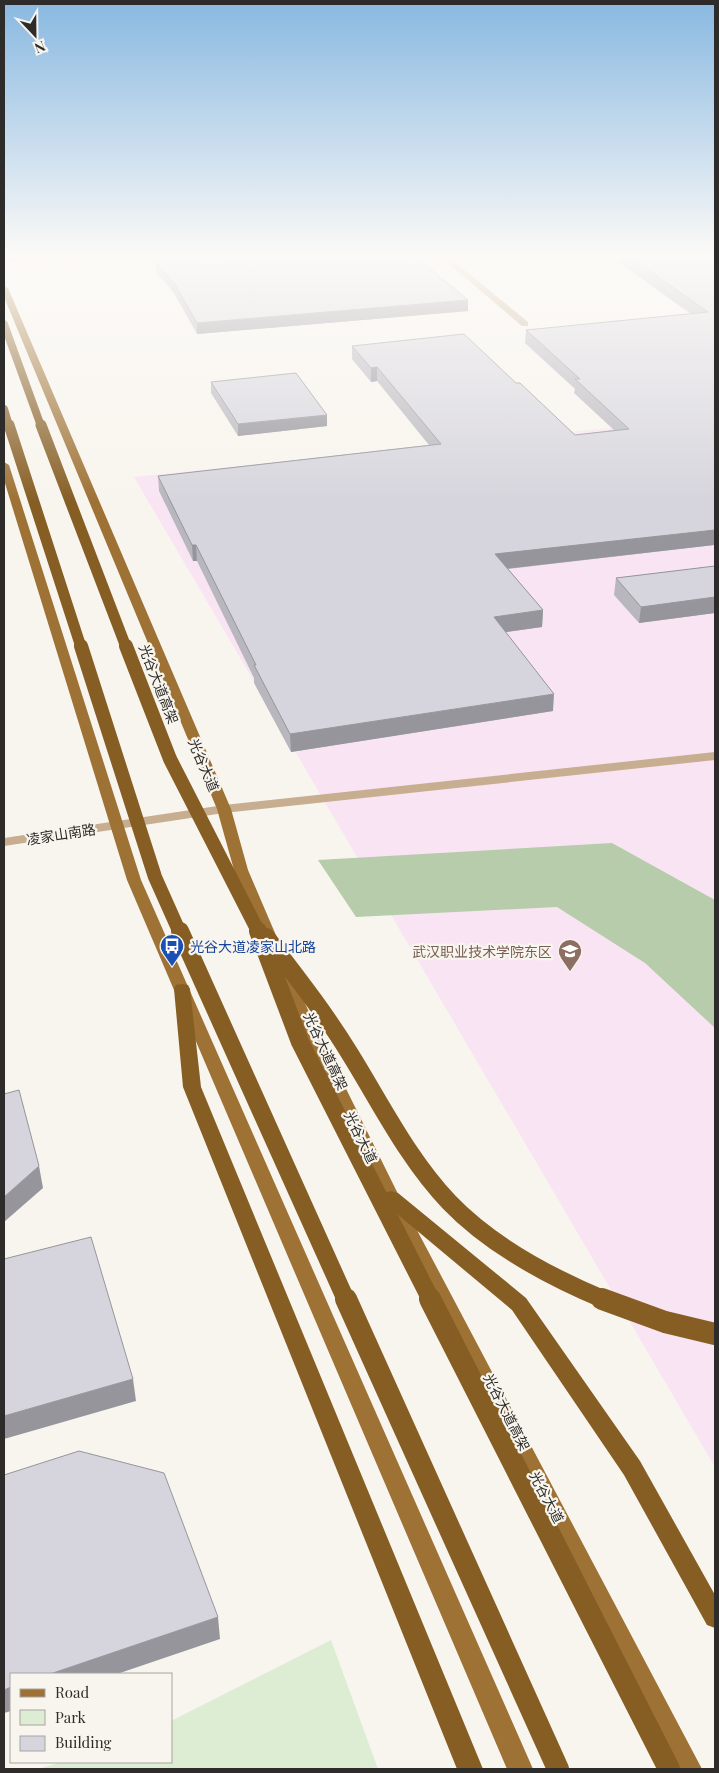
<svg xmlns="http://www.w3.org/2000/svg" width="719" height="1773" font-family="'Playfair Display','Noto Sans SC',serif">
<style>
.education{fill:#f9e4f3}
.green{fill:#ddedd4}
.forest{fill:#b6ccaa}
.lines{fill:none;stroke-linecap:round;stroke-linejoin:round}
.minor{fill:#c7ae90;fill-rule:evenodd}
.major{fill:#9e7134;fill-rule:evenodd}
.highway{fill:#865e24;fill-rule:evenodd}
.highway-bridge-far4{stroke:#865e24;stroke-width:8}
.highway-bridge-far3{stroke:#865e24;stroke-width:11}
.highway-bridge-far2{stroke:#865e24;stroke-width:14}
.highway-bridge-far1{stroke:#865e24;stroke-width:18}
.highway-bridge{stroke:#865e24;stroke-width:22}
.wall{fill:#b8b7be}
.shaded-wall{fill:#96959b}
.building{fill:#d6d5dd;stroke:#96959b}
.labels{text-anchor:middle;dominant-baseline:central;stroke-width:4.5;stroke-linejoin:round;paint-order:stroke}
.street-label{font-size:14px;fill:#2e2c2a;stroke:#f8f5ee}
.transit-label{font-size:14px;fill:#164399;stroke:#f8f5ee;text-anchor:start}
.education-label{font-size:14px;fill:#785e54;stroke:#f8f5ee;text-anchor:end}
</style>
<rect width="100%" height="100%" fill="#f8f5ee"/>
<path class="education" d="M715,417v1050l-581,-990z"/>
<path class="green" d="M331,1640l47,129h-340l24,-7h109v-41z"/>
<path class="forest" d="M612,843l103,57v128l-70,-65 -88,-56 -201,10 -38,-57z"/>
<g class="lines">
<path class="minor" d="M437,254h8l83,68v4h-6z
M715,752v8l-491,53 -220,33v-8l220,-33z"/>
<path class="major" d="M53,254h30l-4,2 -75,5v-4z
M4,286l4,2 223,521 17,61 66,154 86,174 302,571h-27l-293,-571 -84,-174 -64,-154 -17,-61 -213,-512z
M4,462l5,3 132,415 392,889h-26l-380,-889 -123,-400z"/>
<path class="highway" d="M182,984l6,1 2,4 11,98 282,682h-26l-274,-682 -9,-98 2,-4z
M391,1191l7,2 128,105 114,163 75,134v33l-8,-3 -83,-150 -112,-165 -128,-107 -2,-5 2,-5z"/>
<path class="highway-bridge-far4" d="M4,324l37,102
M4,409l5,17"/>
<path class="highway-bridge-far3" d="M9,425l72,222
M41,425l85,222"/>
<path class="highway-bridge-far2" d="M81,646l74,231 25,56
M126,646l44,113 89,174"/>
<path class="highway-bridge-far1" d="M180,931l166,369
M258,931l42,111 131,258
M266,937c29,38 59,76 84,117 31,50 58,105 99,148 42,44 101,75 156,98"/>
<path class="highway-bridge" d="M346,1299l212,470
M430,1299l239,470
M602,1299l63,23 50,12"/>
</g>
<path class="wall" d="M607,254h102l6,3v296l-1,-8 -206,24 35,41 -1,17 -36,5 47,79 -262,41 -37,-69v-5l-57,-117h-4l-34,-70 -1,-15 271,-31 -52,-64 -6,1 -19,-23v-13l164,37 59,52 39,-5 -40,-37 1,-4 -50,-46 1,-13 165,-16z
M155,262l313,49 -271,23 -23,-41 -18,-21z
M211,382l116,44 -89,10 -27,-43z
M715,566v47l-76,10 -25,-28 2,-17z"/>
<path class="shaded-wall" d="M468,300v11l-271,23v-11z
M377,367v14l-6,1v-14z
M327,415v11l-89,10v-12z
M715,530l-1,15 -220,25 1,-16z
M192,545h4l1,16h-4z
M715,597v16l-76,10 2,-16z
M543,610l-1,17 -49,7 1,-17z
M554,694l-1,17 -262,41 -1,-18z
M39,1166l4,22 -39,34v-25z
M133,1379l3,22 -132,38v-23z
M218,1617l2,22 -103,35h-67z
M11,1687v24l-7,2v-23z"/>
<path class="building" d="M245,254h167l56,46 -271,23 -23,-40 -19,-21z
M625,254h84l6,3v273l-220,24 48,56 -49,7 60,77 -264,40 -36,-69h2l-60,-120h-4l-34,-69 283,-32 -64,-77 -6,1 -19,-22 112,-12 52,49h4l55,52 54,-6 -54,-50h5l-54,-49 182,-18z
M296,373l31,42 -89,9 -27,-42z
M715,566v31l-74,10 -25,-29z
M19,1090l20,76 -35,31v-103z
M91,1237l42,142 -129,37v-157z
M79,1451l85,22 54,144 -168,57h-39v13l-7,3v-215z"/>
<linearGradient id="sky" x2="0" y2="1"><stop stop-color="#88b8e1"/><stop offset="0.51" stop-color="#fcfaf7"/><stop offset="1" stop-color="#fcfaf7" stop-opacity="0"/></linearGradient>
<rect width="719" height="502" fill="url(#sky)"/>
<defs>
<g id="bus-pin" transform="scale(1.25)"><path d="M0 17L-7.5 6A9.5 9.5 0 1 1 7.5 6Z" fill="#1a4fb4" stroke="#f8f5ee"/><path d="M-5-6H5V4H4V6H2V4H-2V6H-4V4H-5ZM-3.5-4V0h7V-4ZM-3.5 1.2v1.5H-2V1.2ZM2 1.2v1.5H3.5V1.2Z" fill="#fff"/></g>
<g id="university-pin" transform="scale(1.25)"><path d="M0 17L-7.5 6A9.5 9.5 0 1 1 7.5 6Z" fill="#8d6e63" stroke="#f8f5ee"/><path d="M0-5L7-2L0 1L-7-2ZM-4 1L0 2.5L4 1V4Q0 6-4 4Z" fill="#fff"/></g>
</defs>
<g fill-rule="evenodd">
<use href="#bus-pin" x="172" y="946"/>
<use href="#university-pin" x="570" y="951"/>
</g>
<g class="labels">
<g class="street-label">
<text transform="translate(159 684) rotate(69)">光谷大道高架</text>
<text transform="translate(204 765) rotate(67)">光谷大道</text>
<text transform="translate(61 834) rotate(-9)">凌家山南路</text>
<text transform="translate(326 1051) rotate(65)">光谷大道高架</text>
<text transform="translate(361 1137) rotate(64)">光谷大道</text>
<text transform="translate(507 1412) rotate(63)">光谷大道高架</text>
<text transform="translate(547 1497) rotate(62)">光谷大道</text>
</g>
<g class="transit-label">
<text x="190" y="946">光谷大道凌家山北路</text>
</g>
<g class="education-label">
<text x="552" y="951">武汉职业技术学院东区</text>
</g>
</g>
<rect width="719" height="1773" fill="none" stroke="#2e2c2a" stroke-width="10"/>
<rect x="10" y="1673" width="162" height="90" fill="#f8f5ee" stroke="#a7a5a0"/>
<rect x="20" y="1689" width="25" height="8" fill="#9e7134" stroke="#a7a5a0"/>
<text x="55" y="1698" font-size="15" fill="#2e2c2a">Road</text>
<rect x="20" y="1710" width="25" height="15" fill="#ddedd4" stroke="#a7a5a0"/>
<text x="55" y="1723" font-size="15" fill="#2e2c2a">Park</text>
<rect x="20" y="1736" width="25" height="15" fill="#d6d5dd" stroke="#a7a5a0"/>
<text x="55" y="1748" font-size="15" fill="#2e2c2a">Building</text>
<g transform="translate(35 35) rotate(158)" stroke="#f8f5ee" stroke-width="4" paint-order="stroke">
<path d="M0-4L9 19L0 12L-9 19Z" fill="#2e2c2a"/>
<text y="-8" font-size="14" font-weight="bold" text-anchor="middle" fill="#2e2c2a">N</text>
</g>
</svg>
